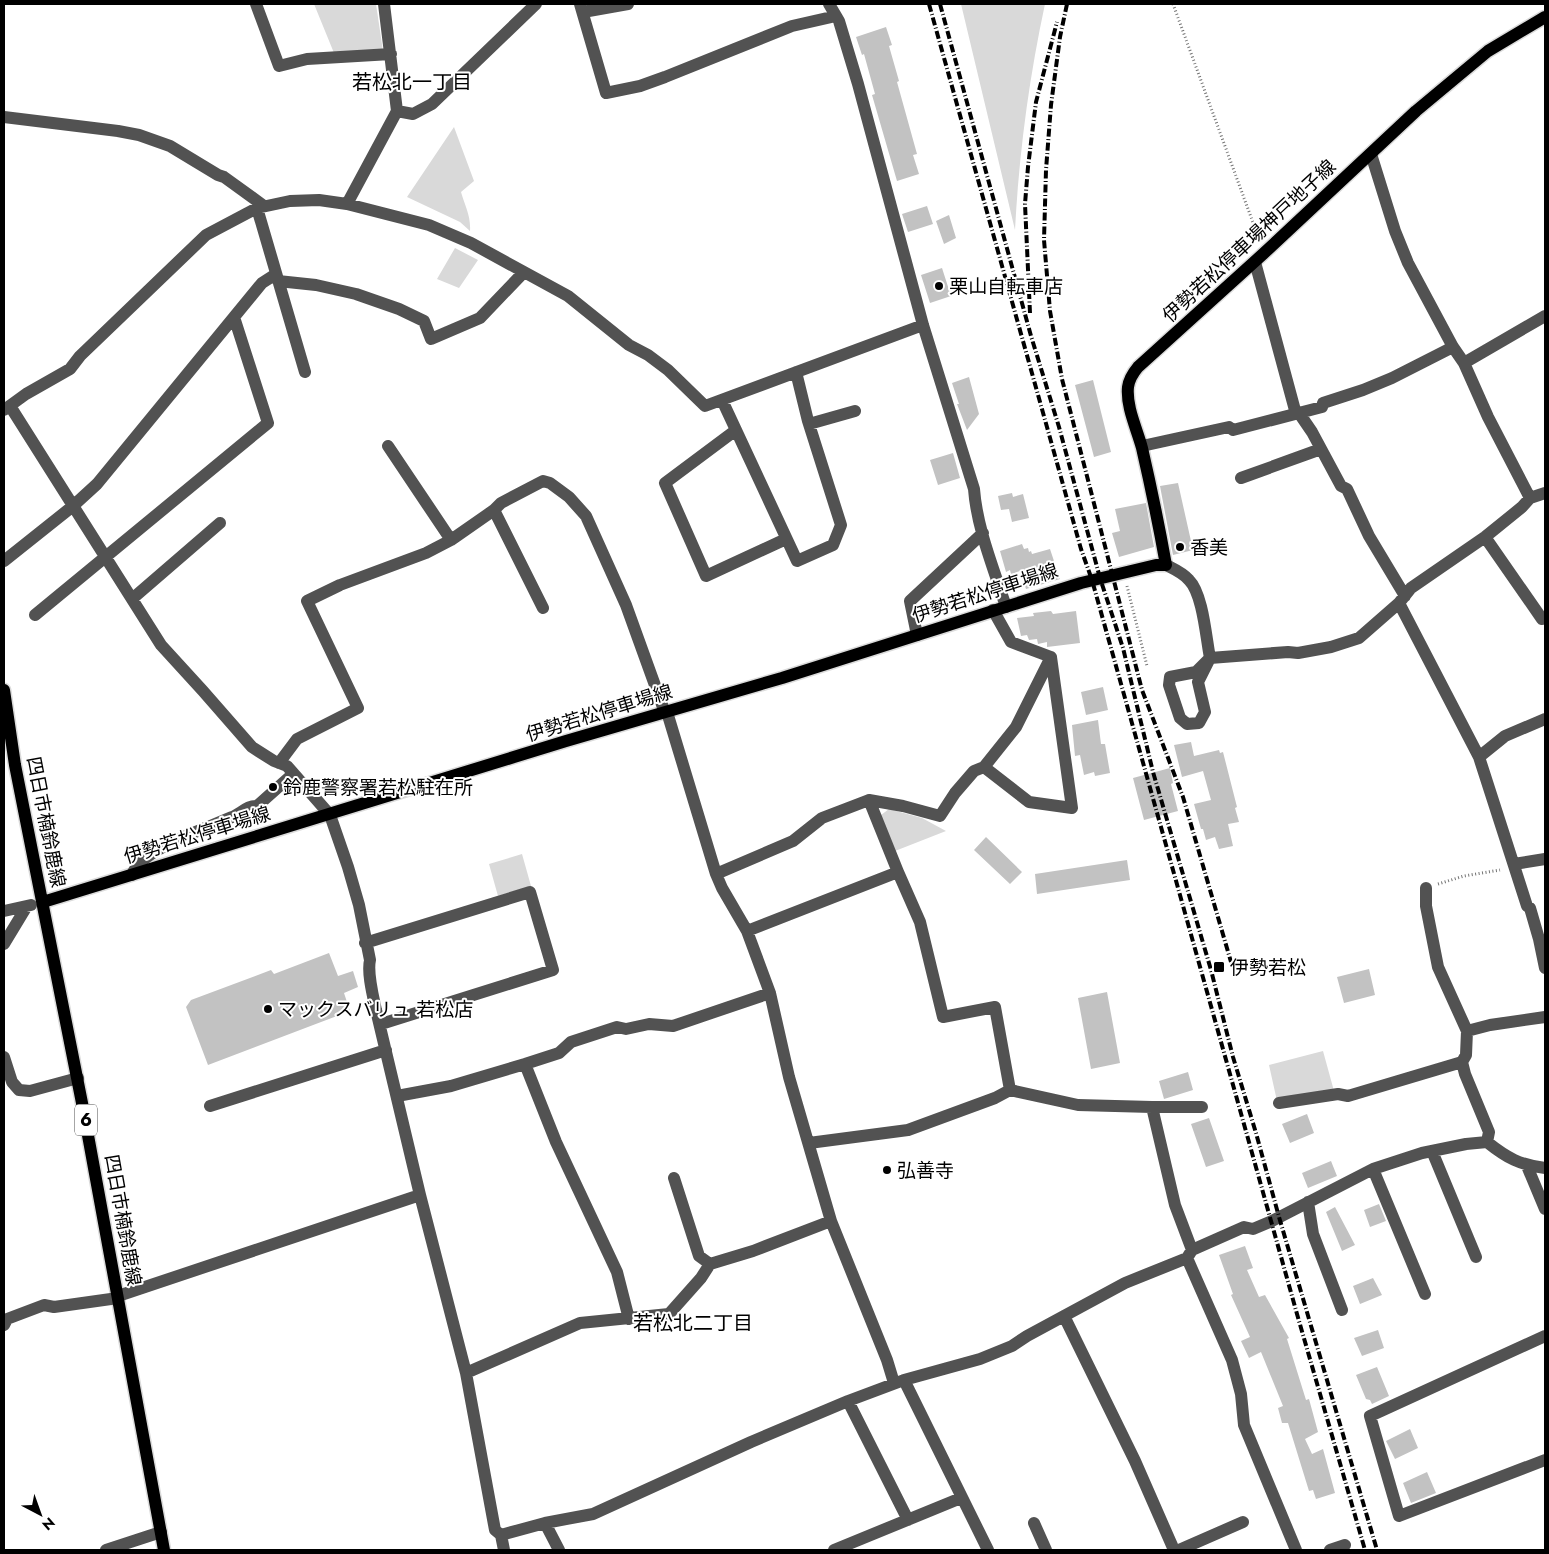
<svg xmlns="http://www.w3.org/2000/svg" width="1549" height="1554" font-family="Jost,'Noto Sans JP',sans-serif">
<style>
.green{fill:#d9d9d9}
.building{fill:#c2c2c2}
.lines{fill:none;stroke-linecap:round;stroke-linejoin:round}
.major-casing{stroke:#dbdbdb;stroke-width:15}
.path{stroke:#747474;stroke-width:3;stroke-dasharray:1 2.5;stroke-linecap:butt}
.minor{stroke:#525252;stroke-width:12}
.major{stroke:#000;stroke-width:12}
.rail{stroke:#000;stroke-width:4;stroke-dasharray:8 2.5 1 2.5;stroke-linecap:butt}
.poi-dot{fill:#000;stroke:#fff;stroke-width:2}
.labels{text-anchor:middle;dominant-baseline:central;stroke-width:4;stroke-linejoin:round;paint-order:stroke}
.shield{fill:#fff;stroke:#4c4c4c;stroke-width:1}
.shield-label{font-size:18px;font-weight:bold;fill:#000}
.street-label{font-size:19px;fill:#000;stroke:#fff}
.poi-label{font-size:19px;fill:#000;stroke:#fff;text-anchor:start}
.neighbourhood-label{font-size:20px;fill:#000;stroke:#fff}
</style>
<rect width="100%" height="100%" fill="#fff"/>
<path class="green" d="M314,4h62l7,47 -49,2z
M961,4h84c-16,74 -26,150 -30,226z
M454,127l20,54 -13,11c4,14 10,24 9,39l-10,-9 -53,-25z
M455,248l23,12 -19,28 -22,-9z
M889,809l33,9 24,13 -51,20 -14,-36z
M522,854l9,32 -33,10 -9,-32z
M1323,1051l11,40 -57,10 -8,-36z"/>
<path class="building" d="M886,27l6,18 -3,1 10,35 -2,1 20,72 -4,1 6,19 -22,7 -25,-86 3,-1 -11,-40 -2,1 -6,-18z
M927,206l6,18 -25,8 -6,-18z
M949,215l7,23 -12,6 -8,-23z
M942,268l9,28 -21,7 -9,-28z
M969,377l10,37 -12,16 -10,-26h2l-7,-21z
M1093,380l18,72 -17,5 -19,-72z
M953,453l7,25 -22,7 -8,-25z
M1178,483l15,67 -20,5 -13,-69z
M1012,493l1,4 10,-3 6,24 -17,4 -3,-13 -8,1 -3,-14z
M1146,503l8,44 -35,10 -7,-24 8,-2 -5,-22z
M1022,544l2,5 4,-1 1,4 2,-1 1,3 18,-5 10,30 -34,10 -6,-18 -9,3 -1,-4 -4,2 -6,-21z
M1051,611l2,3 23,-3 4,32 -33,4v-5l-9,2 -1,-5 -8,1 -2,-5 -6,1 -4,-18 17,-2 -1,-3z
M1103,687l5,23 -22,5 -5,-23z
M1098,720l3,24h4l5,29 -15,3 -1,-4 -10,3 -4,-20 -5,1 -3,-31z
M1191,742l3,14 25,-6 1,3 3,-1 14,55 -2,1 4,14 -11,2 5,22 -14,3 -4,-12 -9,3 -3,-11h-2l-7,-25 17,-4 -8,-29 -21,6 -8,-32z
M1170,768l3,15 -2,1 7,27 -34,9 -11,-42z
M986,837l36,35 -12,12 -36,-34z
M1127,860l3,20 -93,14 -2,-20z
M329,953l9,23 15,-5 5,16 -14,6 6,18 -142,54 -22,-58 5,-7 80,-30 3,4z
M1369,969l6,26 -31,8 -7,-26z
M1107,992l13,71 -29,6 -13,-71z
M1188,1072l5,18 -29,9 -5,-18z
M1307,1114l7,19 -24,10 -8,-19z
M1209,1118l15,43 -18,6 -15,-43z
M1331,1161l6,15 -29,12 -6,-15z
M1379,1204l7,17 -16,6 -6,-17z
M1335,1207l20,38 -13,6 -16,-39z
M1245,1246l8,22 -6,2 12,27 6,-2 24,43 -2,1 19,61 3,-1 9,33 -13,7 7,15 11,-5 12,44 -19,6 -3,-9 -4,1 -21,-68h-6l-4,-15 5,-2 -22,-54 -12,6 -8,-17 9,-4 -19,-42 2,-1 -14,-39z
M1373,1278l9,17 -22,9 -7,-18z
M1378,1330l6,18 -22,8 -8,-18z
M1377,1367l12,29 -17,8 -2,-4 -4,-1 -10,-24z
M1410,1429l8,19 -23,11 -9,-18z
M1427,1472l9,21 -25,10 -8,-20z"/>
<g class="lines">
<g class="major-casing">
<path id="major" d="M4,690l11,75 68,343 81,442
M43,902l523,-161 216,-63 299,-95 75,-18h10c-7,-39 -15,-78 -24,-117 -5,-19 -16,-41 -14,-61 1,-7 5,-14 10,-20l125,-113 153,-143 72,-60 57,-34"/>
</g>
<path class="path" d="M1173,4l86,235
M1127,586l20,80
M1438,884l26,-8 36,-6"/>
<path class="minor" d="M256,4l23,62 28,-7 84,-5
M580,4l26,89 34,-7 25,-9 127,-51 44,-10
M829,4l10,17 19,63 65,241 51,164c3,40 20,80 32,118
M583,12l45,-8
M397,111l16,3 19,-10 104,-100
M4,117l114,14 21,4 31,11 48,29 6,2 40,29
M1371,154l24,77 13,32 45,84 11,16 24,54 42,81
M347,204l50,-93 -13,-107
M257,208l48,164
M1255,262l41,152
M278,281l38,4 40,9 43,15 25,12 7,18 49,-21 44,-46
M1464,363l81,-47
M722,400l75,161 36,-16 8,-20 -33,-104 -12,-49
M10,406l151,239 42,46 49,56 22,14 13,5 43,49 18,52 11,38 11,55c-3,13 3,36 6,50l44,185 46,178 29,157 6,5 44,-12 48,-9 158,-72 97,-41 56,-21 76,-21 32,-13 15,-10 98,-53 62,-25 5,-8 52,-23 9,2 19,-8 101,-52 49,-16 44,-9 21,-2c20,16 33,23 58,26
M4,410l22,-16 44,-25 10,-13 126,-121 51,-27 33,-7 29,-1 28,4 82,21 42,18 97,53 61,49 19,10 20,15 37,36 218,-81
M1299,413l13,19 29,54 6,3 22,47 36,60
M809,424l46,-13
M736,430l-71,53 41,93 80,-37
M388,446l63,94
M1142,446l87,-19 4,3 89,-23 1,-4 40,-13 29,-12 61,-31
M1241,478l80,-29
M1485,537l57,82
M4,561l69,-55 24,-22 165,-201 14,-9
M1166,565c8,4 17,8 23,15 14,14 17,58 21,78l78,-6 10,1 33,-6 28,-9 40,-35 12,-15 74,-51 37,-30 8,-9 15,-5
M132,599l88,-76
M1399,603l80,154 48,149 3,2 9,31 6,29
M543,608l-49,-98 7,-7 42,-22 7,2 19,14 17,19 40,89 39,108
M35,615l233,-192 -34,-106
M917,635l-7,-34 73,-68
M1210,658l-12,24 7,30 -6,11 -12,1 -7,-6 -11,-33 1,-8 26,-5z
M667,712l49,162 6,14 25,43 23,62 19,84 42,144 56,139 7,23
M1479,757l26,-21 40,-17
M279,763l18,-24 61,-31 -51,-107 33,-16 86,-32 25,-13 43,-30
M984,767l45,35 43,6 -21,-151
M869,800l34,6 37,10 15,-23 19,-22 10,-4 32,-40 35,-70 -40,-15 -18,-32
M1514,864l31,-5
M716,874l77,-33 29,-23 47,-18 29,72
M132,875c8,-26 76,-47 100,-58 8,-3 16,-12 25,-11l36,-32
M1426,888v18l12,61 29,64
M4,911l27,-6
M747,931l151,-59 22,50 23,95 52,-10 15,83
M365,943l165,-51 23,78 -172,54
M4,944l23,-38
M4,1057l8,25 7,8 11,1 48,-13
M525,1064l31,78 61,130 12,47
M397,1096l54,-10 74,-22 34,-11 12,-11 46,-15 9,2 23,-5 24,2 97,-33
M1279,1103l59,-9 10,2 114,-34
M210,1106l176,-56
M1152,1107h50
M1487,1142l2,-10 -24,-58 -3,-12 4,-7 1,-24 23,-6 55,-8
M809,1143l99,-13 87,-32 15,-8 68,15 74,2 23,98 17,45
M1432,1151l44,106
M1527,1166l18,43
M1373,1169l52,125
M674,1178l25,78 11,8 43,-13 78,-30
M1308,1202l5,32 29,76
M1187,1258l45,102 9,34 3,31 52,125
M118,1296l302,-101
M1064,1316l71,145 39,89
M4,1325l3,-6 37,-14 10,2 64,-9
M1545,1336l-175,80 29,100 146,-56
M466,1373l114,-50 89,-9 32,-36 9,-14
M904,1380l84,170
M848,1401l60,119
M545,1523l14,27
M1034,1523l12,27
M501,1535l3,15
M106,1550l55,-18
M834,1550l127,-52
M1179,1550l64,-28
M1330,1550l15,-5"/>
<use href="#major" class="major"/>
<path class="rail" d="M929,4l152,545 11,31 205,734 68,236
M940,4l91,332 28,91 41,151 23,70 30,124 58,198 22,87 23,76 23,84 98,333
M1067,4l-7,33 -9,68 -5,65 -2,70 6,71 12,68 80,311 41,107 48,165
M1030,313l-5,-109 3,-37 8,-65 21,-80"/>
</g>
<g class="poi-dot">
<circle cx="939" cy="286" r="5"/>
<circle cx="1180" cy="547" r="5"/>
<circle cx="273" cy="787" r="5"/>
<rect x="1213" y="961" width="12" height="12" rx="2.5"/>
<circle cx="268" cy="1009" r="5"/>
<circle cx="887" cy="1170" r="5"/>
</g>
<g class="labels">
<rect class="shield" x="75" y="1104.5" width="22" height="31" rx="4"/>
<g class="shield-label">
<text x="86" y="1120">6</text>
</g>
<g class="street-label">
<text transform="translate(1249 241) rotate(-43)">伊勢若松停車場神戸地子線</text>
<text transform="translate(985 593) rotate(-18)">伊勢若松停車場線</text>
<text transform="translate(599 713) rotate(-17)">伊勢若松停車場線</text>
<text transform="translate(46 822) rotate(79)">四日市楠鈴鹿線</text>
<text transform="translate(197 835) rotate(-17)">伊勢若松停車場線</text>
<text transform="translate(123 1220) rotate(80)">四日市楠鈴鹿線</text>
</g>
<g class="poi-label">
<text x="949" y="286">栗山自転車店</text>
<text x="1190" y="547">香美</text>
<text x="283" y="787">鈴鹿警察署若松駐在所</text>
<text x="1230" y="967">伊勢若松</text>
<text x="278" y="1009">マックスバリュ 若松店</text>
<text x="897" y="1170">弘善寺</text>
</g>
<g class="neighbourhood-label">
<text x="412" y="82">若松北一丁目</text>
<text x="693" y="1323">若松北二丁目</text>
</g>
</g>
<rect width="1549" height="1554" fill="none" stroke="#000000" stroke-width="10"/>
<g transform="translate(40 1514) rotate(139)" stroke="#ffffff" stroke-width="4" paint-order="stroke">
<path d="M0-4L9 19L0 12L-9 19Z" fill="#000000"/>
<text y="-8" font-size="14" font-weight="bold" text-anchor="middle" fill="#000000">N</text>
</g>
</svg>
